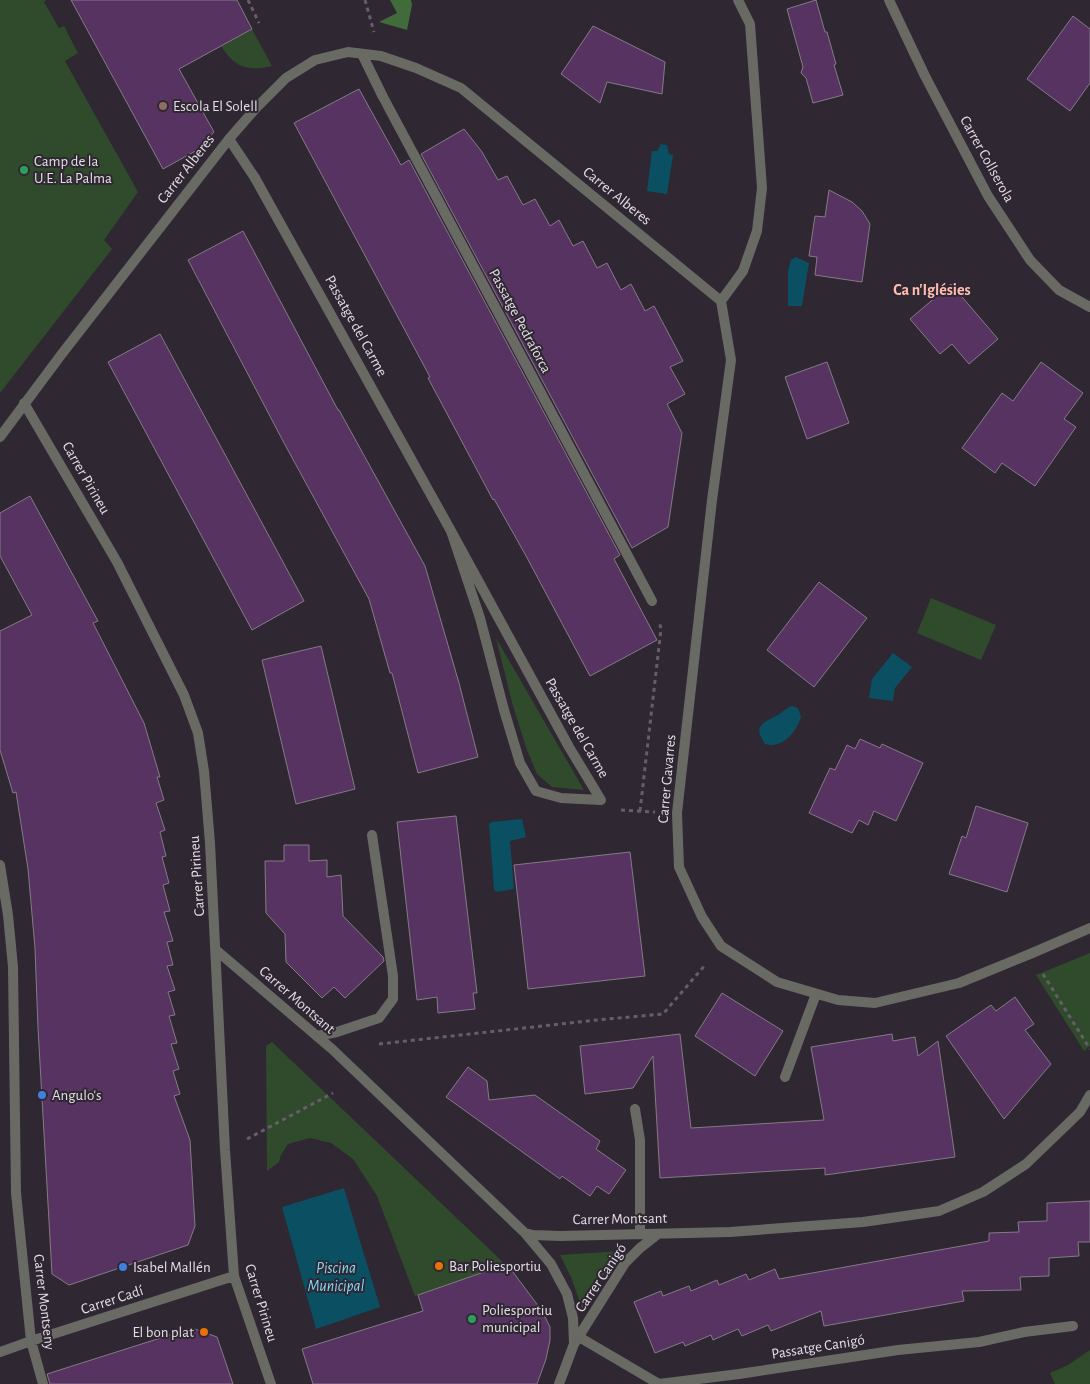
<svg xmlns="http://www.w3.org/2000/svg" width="1090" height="1384" font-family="'Alegreya Sans',sans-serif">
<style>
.green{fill:#304a2c}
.forest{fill:#426b3b}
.water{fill:#0a4f62}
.building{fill:#573362;stroke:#847a87}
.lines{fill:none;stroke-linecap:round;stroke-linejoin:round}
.path{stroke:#665f69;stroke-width:3;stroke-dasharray:4 4;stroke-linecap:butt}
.service{stroke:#696a64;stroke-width:10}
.minor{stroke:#696a64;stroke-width:10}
.education-dot{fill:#8d6e63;stroke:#2f2732;stroke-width:2}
.leisure-dot{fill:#2e9e5b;stroke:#2f2732;stroke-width:2}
.shop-dot{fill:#3f7fe0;stroke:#2f2732;stroke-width:2}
.food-dot{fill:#e8710a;stroke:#2f2732;stroke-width:2}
.labels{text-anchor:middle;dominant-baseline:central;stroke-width:4;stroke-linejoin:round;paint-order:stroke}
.poi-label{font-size:15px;fill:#e3dde5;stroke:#2f2732;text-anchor:start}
.street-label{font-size:15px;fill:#e3dde5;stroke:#2f2732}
.neighbourhood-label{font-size:16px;font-weight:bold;fill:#ffbcae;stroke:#2f2732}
.water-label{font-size:16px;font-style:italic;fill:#83daf8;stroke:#2f2732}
</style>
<rect width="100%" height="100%" fill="#2f2732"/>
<path class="green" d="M0,0h46l-2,2 15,26 5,-2 14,27 -13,8 73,131 -34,48 8,9 -112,144z
M252,29l20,37c-24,6 -38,1 -51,-20z
M931,598l65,27 -15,35 -64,-27z
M496,638l88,152 -32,-3 -15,-13 -10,-24 -14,-44z
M1090,953v93l-6,5 -48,-76z
M272,1042l234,223 -91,31 -38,-100 -24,-37 -22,-16 -21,-5 -22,6 -7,11 -2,7 -12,9 -1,-125z
M621,1251l-23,32 -15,28 -12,-34 -11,-22z
M1090,1350v34h-35l-5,-11 18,-8z"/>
<path class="forest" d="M390,0h21l1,5 -5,25 -28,-8 18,-9z"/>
<path class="water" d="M661,144l6,1 2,9 4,1 -6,39 -20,-3 5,-40h5z
M796,257l13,6 -7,43h-14v-35l3,-11z
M893,653l19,14 -17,21 -2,13 -24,-3 3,-19z
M792,706l6,2 3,9c-5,16 -19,32 -36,27 -13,-19 -2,-21 13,-29 5,-3 8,-7 14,-9z
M522,819l4,18 -16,4 4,48 -18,3 -2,-3 -5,-65 2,-2z
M344,1188l36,119 -64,22 -34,-122z"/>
<path class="building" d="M71,0h166l15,29 -73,40 35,63 -15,17 -36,20z
M816,0l9,32h2l9,32 -2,1 9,30 -30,8 -7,-25 -5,-5 2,-6 -16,-58z
M1073,16l17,13v54l-20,28 -43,-32z
M593,26l72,36 -3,32 -55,-12 -7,21 -39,-29z
M359,89l42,76 8,-5 211,395 -6,4 43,81 -67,36 -65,-122 -31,-55 -1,1 -65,-122 2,-1 -136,-254z
M464,129l18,23 16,28 9,-4 16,29 12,-6 15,27 9,-6 14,26 10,-5 14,27 10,-5 14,27 10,-6 14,27 9,-5 29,55 -13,6 15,27 -18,10 15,29 -14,94 -36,21 -211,-394z
M829,190l23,12 10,9 8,13 -8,58 -47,-7 2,-18 -8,-1 6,-40 10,1z
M243,231l95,179h1l86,156 34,117 19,74 -60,16 -26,-100h-2l-21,-74 -86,-158 -95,-181z
M951,284l47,55 -29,25 -17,-20 -12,10 -30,-35z
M160,334l144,267 -52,29 -144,-268z
M827,362l22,61 -42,16 -22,-62z
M1041,362l42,31 -19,26 12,8 -41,59 -33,-23 -7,10 -33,-25 40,-55 11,8z
M30,496l68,125 -5,2 51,100 16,54h-3l7,23 -8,3 9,27 -5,2 6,24 -4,1 7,26 -6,2 7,26 -6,1 9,29 -6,1 6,23 -6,1 8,24 -7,2 7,23 -6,1 8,27 -6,1 8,25 -6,2 7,23 -6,2 16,44 5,86 -7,19 -119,40 -17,-11 -14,-246 -3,-80 -7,-79 -12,-77 -3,1 -13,-43v-119l32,-16 -32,-59v-43z
M819,582l48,36 -53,69 -47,-37z
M321,646l34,143 -59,15 -34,-144z
M860,739l20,9 2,-4 41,19 -27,58 -22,-10 -6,14 -9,-5 -7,13 -43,-20 21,-45 5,2 12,-25 8,4z
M976,806l52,17 -21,69 -58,-18 13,-38 4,2z
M456,816l21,177h-4l2,16 -37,4 -1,-16 -20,3 -20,-178z
M284,845h25v16l18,-1v17l14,-2 2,41 40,41 1,4 -39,37 -11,-11 -12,11 -36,-36 -1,-28 -19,-21 -1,-52h19z
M630,852l15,124 -117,13 -14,-124z
M722,993l61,38 -28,45 -60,-40z
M1015,997l19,27 -9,6 26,34 -47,55 -58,-83 45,-31 5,6z
M680,1034l11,94 133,-8 -13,-73 81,-13 1,7 22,-4 3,19 20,-15 17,116 -130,18v-7l-165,10 -7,-122 -20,32 -48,6 -5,-48z
M468,1067l19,14 2,19 46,-5 65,46 -4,8 30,21 -17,24 -12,-8 -7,10 -28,-20 -2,3 -114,-82z
M1090,1201v41h-12l1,14 -30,2v18l-29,1 1,13 -59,1 2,10 -140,25 -3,-15 -50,20 -3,-6 -26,11 -4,-7 -25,11 -2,-5 -26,11 -2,-4 -28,11 -21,-51 27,-11 2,5 26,-10 2,5 26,-11 2,5 27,-11 3,6 26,-11 4,10 210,-38v-8l30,-1 -1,-10 29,-1v-18z
M507,1264l35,47 8,16v13l-4,19 -9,25h-224l-11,-35 121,-38 -5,-16z
M192,1328l25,9 16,47h-183l-3,-10z"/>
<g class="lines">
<path class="path" d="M248,0l11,23
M365,0l9,32
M621,810l34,2
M640,811l21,-182 -2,-8
M1043,974l47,75
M379,1044l218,-24 66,-6 43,-50
M247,1139l86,-46"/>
<path class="service" d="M382,95l270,506
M255,178l196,353 29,87 24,92 16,53 16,28 25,7 40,2 -32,-53 -118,-216
M317,1036l20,-4 42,-14 14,-19v-23l-21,-141
M785,1077l31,-83
M635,1109l5,31v94
M625,1364l34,20 80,-10 159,-24 81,-8 45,-10 49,-6"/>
<path class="minor" d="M889,0l36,76 63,120 42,64 29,30 31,17
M362,54l20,41
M229,139l26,39
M721,301l10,59 -19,140 -35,313 2,54 23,50 19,29 56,36 61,18 37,3 84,-20 71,-29 60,-26
M721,301l22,-30 14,-40 5,-43 -12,-164 -12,-24
M24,403l93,159 67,133 14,38 6,38 6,72 15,307 9,126 37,108
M0,437l61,-82 168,-216 27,-31 30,-30 29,-18 33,-8 33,4 35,12 45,20 260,213
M0,865l8,50 5,52 3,226 15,148 12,43
M216,950l116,99 193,184 26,31 16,30 6,24 1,26 -15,40
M525,1233l8,2 27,1 170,-4 133,-10 76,-11 44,-19 43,-28 54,-52 10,-17
M579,1337l46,27
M574,1344l51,-81 15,-15 18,-14
M0,1352l31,-11 203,-65"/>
</g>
<circle class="education-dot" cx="163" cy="106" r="5"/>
<g class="leisure-dot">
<circle cx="24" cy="170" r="5"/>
<circle cx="472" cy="1319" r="5"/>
</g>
<g class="shop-dot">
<circle cx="42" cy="1095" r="5"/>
<circle cx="123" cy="1267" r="5"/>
</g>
<g class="food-dot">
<circle cx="439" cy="1266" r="5"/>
<circle cx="204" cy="1332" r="5"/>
</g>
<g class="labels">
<g class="poi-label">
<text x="173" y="106">Escola El Solell</text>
<text x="34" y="161">Camp de la<tspan x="34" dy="17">U.E. La Palma</tspan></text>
<text x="52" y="1095">Angulo's</text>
<text x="449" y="1266">Bar Poliesportiu</text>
<text x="133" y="1267">Isabel Mallén</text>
<text x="482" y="1310">Poliesportiu<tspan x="482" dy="17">municipal</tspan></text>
<text x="194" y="1332" text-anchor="end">El bon plat</text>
</g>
<g class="street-label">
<text transform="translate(987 159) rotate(61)">Carrer Collserola</text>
<text transform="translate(186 169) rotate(-52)">Carrer Alberes</text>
<text transform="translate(617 196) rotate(39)">Carrer Alberes</text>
<text transform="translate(520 321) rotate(62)">Passatge Pedraforca</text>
<text transform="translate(356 326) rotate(61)">Passatge del Carme</text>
<text transform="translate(86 478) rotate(60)">Carrer Pirineu</text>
<text transform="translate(577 728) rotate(60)">Passatge del Carme</text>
<text transform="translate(667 779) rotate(-85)">Carrer Gavarres</text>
<text transform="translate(197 876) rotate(-94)">Carrer Pirineu</text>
<text transform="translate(297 1000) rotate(41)">Carrer Montsant</text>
<text transform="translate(620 1219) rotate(-1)">Carrer Montsant</text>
<text transform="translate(601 1278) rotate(-56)">Carrer Canigó</text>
<text transform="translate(112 1300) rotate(-18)">Carrer Cadí</text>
<text transform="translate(44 1302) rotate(83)">Carrer Montseny</text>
<text transform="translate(261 1303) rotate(73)">Carrer Pirineu</text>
<text transform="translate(818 1347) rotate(-9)">Passatge Canigó</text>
</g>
<g class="neighbourhood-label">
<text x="932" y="290">Ca n'Iglésies</text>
</g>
<g class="water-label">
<text x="336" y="1268">Piscina<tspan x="336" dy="18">Municipal</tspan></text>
</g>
</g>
</svg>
